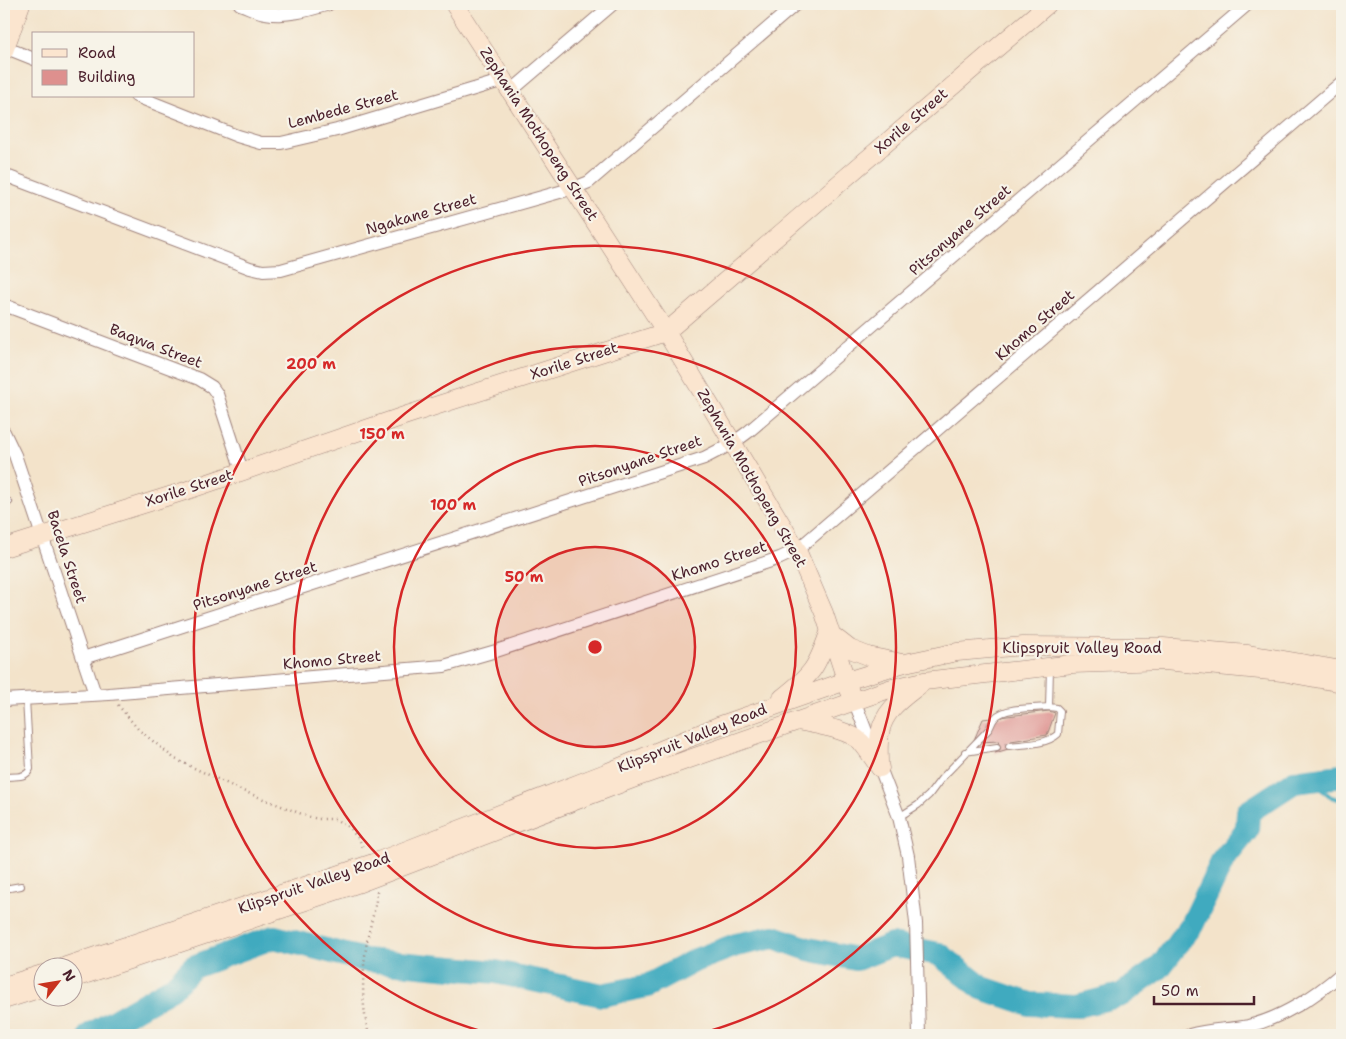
<svg xmlns="http://www.w3.org/2000/svg" width="1346" height="1039" font-family="'Shantell Sans',sans-serif">
<style>
.lines{fill:none;stroke-linecap:round;stroke-linejoin:round}
.stream{stroke:#3faabf;stroke-width:4}
.river{stroke:#3faabf;stroke-width:24}
.building{fill:#de908e}
.lane-casing{stroke:#9e817a;stroke-width:8}
.street-casing{stroke:#9e817a;stroke-width:14}
.secondary-casing{stroke:#9e817a;stroke-width:19}
.path{stroke:#9e817a;stroke-width:2.5;stroke-dasharray:1 4;stroke-linecap:butt}
.lane{stroke:#fff;stroke-width:6}
.street{stroke:#fff;stroke-width:12}
.secondary{stroke:#fbe5cf;stroke-width:18}
.ring{fill:none;stroke:#d62828;stroke-width:2.5}
.labels{text-anchor:middle;dominant-baseline:central;stroke-width:4.5;stroke-linejoin:round;paint-order:stroke}
.street-label{font-size:15px;fill:#4a1f2b;stroke:#f7f3e8}
.centre{fill:#d62828;stroke:#f7f3e8;stroke-width:2.5}
.ring-label{font-size:15px;text-anchor:middle;font-weight:bold;fill:#d62828;stroke:#f7f3e8;stroke-width:4.5;stroke-linejoin:round;paint-order:stroke}
</style>
<rect width="100%" height="100%" fill="#f7f3e8"/>
<filter id="ink" filterUnits="userSpaceOnUse"><feTurbulence type="fractalNoise" baseFrequency=".02" numOctaves="2"/><feDisplacementMap in="SourceGraphic" scale="10" xChannelSelector="R" yChannelSelector="G"/><feConvolveMatrix kernelMatrix="1 2 1 2 8 2 1 2 1" color-interpolation-filters="sRGB"/></filter>
<filter id="wash" filterUnits="userSpaceOnUse"><feTurbulence type="fractalNoise" baseFrequency=".0096" numOctaves="4" result="noise"/><feDisplacementMap in="SourceGraphic" scale="20" xChannelSelector="R" yChannelSelector="G"/><feGaussianBlur stdDeviation="1.12" result="paint"/><feColorMatrix in="noise" values="0 0 0 0 0 0 0 0 0 0 0 0 0 0 0 0 0 1.4 0 .05"/><feComposite in="paint" operator="in"/></filter>
<g filter="url(#wash)">
<rect width="100%" height="100%" fill="#f3e3ca"/>
<g class="lines">
<path class="stream" d="M1311,780l20,17 11,3"/>
<path class="river" d="M90,1035l82,-47 21,-21 81,-30 91,23 131,12 106,23 45,-9 49,-26 40,-15 38,-8 34,12 48,10 36,-14 47,9 43,34 48,16 47,2 44,-11 38,-27 33,-43 31,-65 24,-30 1,-18 46,-30 48,-6"/>
</g>
<g id="blocks">
<path class="building" d="M1049,711l6,2 -8,22 -36,6 -3,8 -13,4 4,-12 -19,1 -6,-2 9,-21z"/>
</g>
</g>
<g filter="url(#ink)">
<use href="#blocks" fill-opacity="0" stroke="#9e817a" stroke-width="1"/>
<g class="lines">
<g class="lane-casing">
<path id="lane" d="M4,506l5,-4
M1009,746c15,-2 37,-1 49,-12l2,-23 -3,-3 -8,-1
M965,752l32,-5
M4,777c9,-1 22,2 26,-8l-4,-70
M899,817l19,-12 11,-10 12,-16 48,-50c2,-3 3,-8 6,-11 8,-11 41,-10 54,-11l1,-39
M4,889l17,-3"/>
</g>
<g class="street-casing">
<path id="street" d="M240,4c9,3 17,8 26,9 21,4 43,-3 63,-9
M4,47l30,12
M511,91l102,-87
M136,96l101,40 24,7h20l56,-13 167,-50
M4,175l246,93 13,3 18,-1 293,-82 15,-6 207,-178
M4,305l195,74 13,8 5,7 25,77
M4,432l11,23 80,239
M83,658l621,-200 29,-15 15,-11 500,-428
M4,700l105,-6 335,-28 52,-15 284,-93 17,-8 545,-468
M854,700l45,117 9,39 8,67 3,112
M1190,1035c19,-6 39,-5 58,-9 34,-8 68,-30 94,-53"/>
</g>
<g class="secondary-casing">
<path id="secondary" d="M454,4l212,328 131,218 27,63 26,79
M4,51l17,-47
M4,548l181,-57 222,-76 259,-83 382,-328
M832,635l18,14 18,7 34,7
M782,698c31,-24 35,-31 48,-68
M798,721c18,4 50,8 63,21 7,8 13,18 19,26
M879,765c0,-11 -1,-22 1,-32 4,-24 25,-36 42,-50
M66,966l307,-103 235,-91 110,-46 128,-45 59,-18 52,-11 66,-6 140,1 85,7 94,16
M72,979l285,-95 278,-106 257,-90 32,-7 149,-17 91,-3 118,11 60,11
M4,986l38,-12
M4,1000l38,-12"/>
</g>
<path class="path" d="M118,705l20,24 37,30 68,32 64,25 11,3h17l13,8 11,12 5,11
M369,1035c-8,-30 -7,-63 -2,-94 3,-16 9,-33 10,-50"/>
<use href="#lane" class="lane"/>
<use href="#street" class="street"/>
<use href="#secondary" class="secondary"/>
</g>
</g>
<circle cx="595" cy="647" r="100" fill="#d62828" fill-opacity=".12"/>
<g class="ring">
<circle cx="595" cy="647" r="100"/>
<circle cx="595" cy="647" r="201"/>
<circle cx="595" cy="647" r="301"/>
<path d="M495 1035A401 401 0 1 1 695 1035"/>
</g>
<g class="labels">
<g class="street-label">
<text transform="translate(343 109) rotate(-15)">Lembede Street</text>
<text transform="translate(911 121) rotate(-41)">Xorile Street</text>
<text transform="translate(539 134) rotate(57)">Zephania Mothopeng Street</text>
<text transform="translate(421 214) rotate(-16)">Ngakane Street</text>
<text transform="translate(960 230) rotate(-41)">Pitsonyane Street</text>
<text transform="translate(1035 325) rotate(-41)">Khomo Street</text>
<text transform="translate(156 346) rotate(21)">Baqwa Street</text>
<text transform="translate(574 361) rotate(-18)">Xorile Street</text>
<text transform="translate(640 461) rotate(-19)">Pitsonyane Street</text>
<text transform="translate(752 478) rotate(60)">Zephania Mothopeng Street</text>
<text transform="translate(189 488) rotate(-18)">Xorile Street</text>
<text transform="translate(67 557) rotate(72)">Bacela Street</text>
<text transform="translate(719 561) rotate(-18)">Khomo Street</text>
<text transform="translate(255 586) rotate(-18)">Pitsonyane Street</text>
<text x="1082" y="648">Klipspruit Valley Road</text>
<text transform="translate(332 660) rotate(-5)">Khomo Street</text>
<text transform="translate(692 738) rotate(-22)">Klipspruit Valley Road</text>
<text transform="translate(314 883) rotate(-19)">Klipspruit Valley Road</text>
</g>
</g>
<circle cx="595" cy="647" r="8" class="centre"/>
<g class="ring-label">
<text x="311" y="369">200 m</text>
<text x="382" y="439">150 m</text>
<text x="453" y="510">100 m</text>
<text x="524" y="582">50 m</text>
</g>
<rect width="1346" height="1039" fill="none" stroke="#f7f3e8" stroke-width="20"/>
<rect x="32" y="32" width="162" height="65" fill="#f7f3e8" stroke="#b29e9c"/>
<rect x="42" y="49" width="25" height="8" fill="#fbe5cf" stroke="#b29e9c"/>
<text x="78" y="58" font-size="15" fill="#4a1f2b">Road</text>
<rect x="42" y="70" width="25" height="15" fill="#de908e" stroke="#b29e9c"/>
<text x="78" y="82" font-size="15" fill="#4a1f2b">Building</text>
<g transform="translate(58 982) rotate(59)"><circle r="24" fill="#f7f3e8" stroke="#b29e9c"/>
<path d="M0-4L9 19L0 12L-9 19Z" fill="#c8321e"/>
<text y="-8" font-size="14" font-weight="bold" text-anchor="middle" fill="#4a1f2b">N</text>
</g>
<path d="M1154 996v8h100v-8" fill="none" stroke="#4a1f2b" stroke-width="2.5"/>
<text x="1161" y="996" font-size="15" fill="#4a1f2b" stroke="#f7f3e8" stroke-width="4" paint-order="stroke">50 m</text>
</svg>
